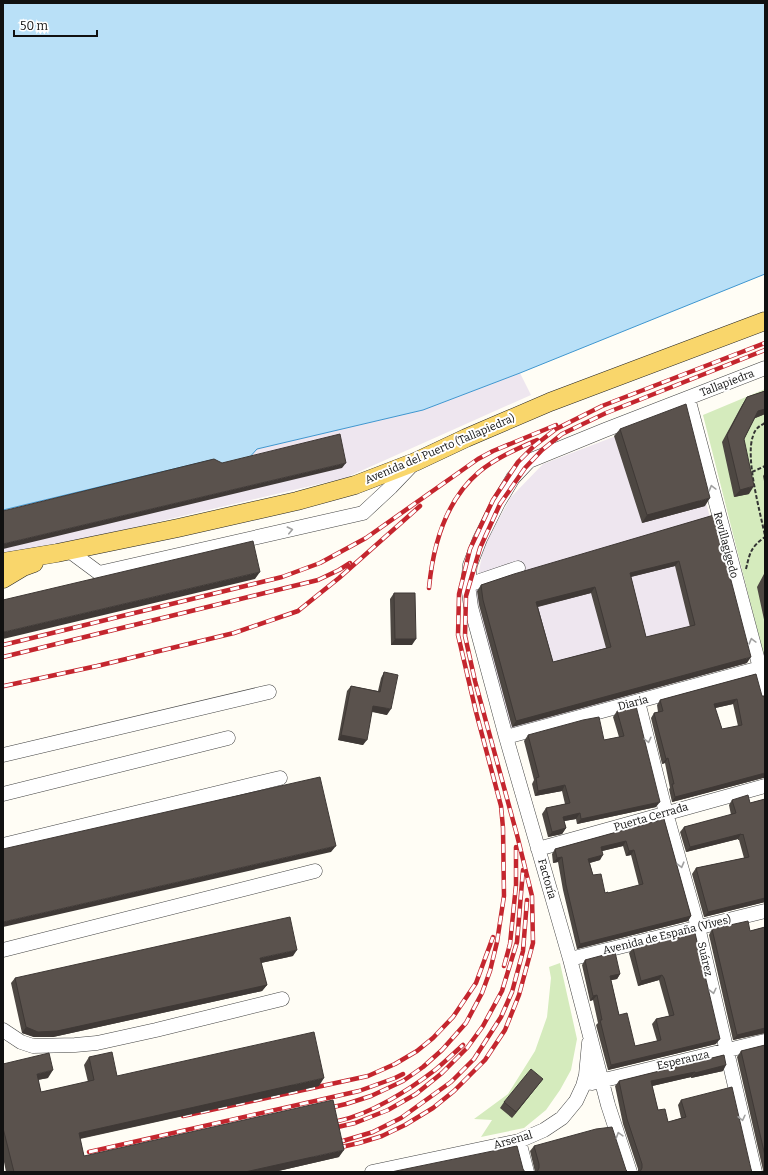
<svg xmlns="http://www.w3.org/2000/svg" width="768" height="1175" font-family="Bitter,serif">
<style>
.industrial{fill:#eee6ef}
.green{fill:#d5ebbd}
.water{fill:#b9e0f7;stroke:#3f96cf}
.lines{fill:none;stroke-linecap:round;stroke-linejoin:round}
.minor-casing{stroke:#444;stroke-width:15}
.major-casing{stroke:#222;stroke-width:19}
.path{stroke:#333;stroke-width:2;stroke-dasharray:4 2;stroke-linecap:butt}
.minor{stroke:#fff;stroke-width:14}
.major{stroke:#f9d66b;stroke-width:18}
.rail-casing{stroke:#c4262e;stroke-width:4.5}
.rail{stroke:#fff;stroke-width:3;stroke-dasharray:9;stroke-linecap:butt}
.wall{fill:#4d4742;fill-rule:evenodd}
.shaded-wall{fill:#3f3936}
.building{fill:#5a524d;stroke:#3f3936;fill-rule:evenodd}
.oneway{stroke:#a0a0a0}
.labels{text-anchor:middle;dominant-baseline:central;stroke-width:4;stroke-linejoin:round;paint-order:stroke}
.street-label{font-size:11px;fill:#111;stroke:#fff}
</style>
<rect width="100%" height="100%" fill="#fffdf5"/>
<path class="industrial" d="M520,373l11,22 -186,83 -342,80v-48l208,-50 36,-1 10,-10 166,-39z
M681,411l29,106 37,146 -239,66 -33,-139 9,-44 27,-49 32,-33z"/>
<path class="green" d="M765,389v272l-62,-246z
M560,963l17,76 -6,31 -11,20 -14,20 -22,18 -43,9 11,-17 -18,-1 34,-25 27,-43 12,-34 4,-39 -2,-11z"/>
<path class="water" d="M3,3h762v271l-245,99 -97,37 -166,39 -9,10 -27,6 -10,-5 -208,50z"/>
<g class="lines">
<g class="minor-casing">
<path id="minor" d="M688,398l72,270 5,24
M68,550l31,23 264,-60 28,-26 22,-23
M468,585l50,-17
M638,702l28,111 32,114 57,245
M506,737l254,-69
M3,755l266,-63
M3,794l225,-56
M3,845l277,-67
M538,849l227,-63
M3,950l312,-79
M570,959l195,-48
M3,1030l18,12 12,4 42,-1 22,-2 59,-13 126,-31
M592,1083l173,-42
M519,1141l8,31
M372,1172l147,-31 25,-11 18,-12 14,-17 7,-15 3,-11 3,-32
M630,1172l-22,-67 -38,-146 -64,-222 -35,-130 -3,-22 2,-20 10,-26 18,-36 15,-25 16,-17 76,-31 160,-62"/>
</g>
<g class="major-casing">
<path id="major" d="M3,562l54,-9 121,-25 119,-27 58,-16 60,-23 51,-24 84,-36 215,-81
M3,579l20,-12 11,-4"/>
</g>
<path class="path" d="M765,423c-6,3 -10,6 -12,13 -8,22 7,75 12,100
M752,472l13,-6
M746,569c4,-17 5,-22 19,-32"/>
<use href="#minor" class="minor"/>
<use href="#major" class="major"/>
<g class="rail-casing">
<path id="rail" d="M429,588c4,-43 16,-87 50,-116 17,-14 38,-23 58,-32
M3,645l279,-68 38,-14 46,-25 112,-79 15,-8 63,-26
M3,657l315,-77 21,-10 11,-7
M4,686l93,-20 137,-33 64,-22 41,-33 81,-72
M504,966l6,-22 6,-59v-38
M329,1108l17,-4 25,-8 32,-15 20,-14 19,-17 24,-27 16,-30 8,-22 7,-29 7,-46 -1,-68 -2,-22 -25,-94 -18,-77 1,-41 11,-45 23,-49 25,-38 16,-16 22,-17 46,-23 163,-63
M183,1116l185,-40 27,-12 22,-13 16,-13 20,-21 23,-34 17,-46
M338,1121c33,-7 71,-31 97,-51 10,-8 19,-17 28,-25
M329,1129l26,-6 33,-13 28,-16 26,-21 25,-25 16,-22 19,-35 15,-49 6,-72
M336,1143l37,-11 28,-14 50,-36 23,-23 27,-42 11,-25 11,-41 4,-51
M337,1148l22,-5 23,-7 23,-11 28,-17 21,-17 31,-31 20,-30 14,-35 14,-52 -1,-47 -15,-61 -42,-154 -10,-45 1,-40 14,-48 20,-44 25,-36 17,-18 20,-16 44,-21 159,-63
M89,1152l270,-61 36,-13 8,-4"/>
</g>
<use href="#rail" class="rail"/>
</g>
<path class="wall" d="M765,391v23l-10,4 -11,21 5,55 -15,3 -12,-55 20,-37 5,-8z
M620,429l85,77 -63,17 -28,-87z
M765,473v13l-2,-10z
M714,515l33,148 -235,64 -33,-122 -2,-14 4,-6zM675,566l15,61 -44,10 -15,-60zM591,593l15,55 -53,14 -15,-55z
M765,572v52l-8,-37z
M394,593l18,52h-21l-1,-46z
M384,672l3,43 -15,-3 -9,33 -25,-5 9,-49 4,-5 27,5 3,-13z
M756,674l7,104 -53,14 -38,10 -3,-13 1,-1 -5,-25 -3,1 -11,-46 3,-5 4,-1 -1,-7 3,-5zM733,704l5,22 -16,3 -7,-21z
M617,711l39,96 -79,17 -1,-5 -12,2 2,7 -4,6 -14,3 -6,-23 4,-6 19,-4 -3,-13 -27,5 -3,-12 2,-4 -10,-39 4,-6 76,5 15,-3 -6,-20z
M765,799v103l-61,15 -12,-43 4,-6 48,-10 -5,-18h-1v-1l-52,13 -6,-20 4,-5 47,-12 -2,-10 3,-5 18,3z
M664,819l27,97 -3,5 -111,28 -14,-59 -5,-28 -5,1 -1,-9 3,-5zM623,846l3,10 5,-1 8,31 -31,7h-3l-12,-18 -3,-12 10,-3 2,-9z
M765,927v106l-32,7 -24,-105 3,-6 38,2z
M695,933l21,111 -108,26 -12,-45 2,-2 -5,-23 -3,1 -8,-36 3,-5 35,14 -3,5 -6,1 8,35 16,31 22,-5 -5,-17 4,-5 13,-3 -9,-32 -1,-4 -21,6 -9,-33 4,-5z
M293,956l-32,7 6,22 -5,6 -209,46h-19l-12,-4 -11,-50 4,-5z
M765,1045v127h-2v-2l-26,-113 4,-6z
M724,1055l-1,16 -32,7v-1l-39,9 6,24 10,12 13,-4 -3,-13 3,-5 70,69 1,3h-114v-3l-15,-45 -8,-38 4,-5z
M89,1057l28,19 202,10 -239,53 4,17 255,1 -65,15h-268l-3,-15v-93l45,14 -10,2 3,12 47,-10 -4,-17z
M543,1079l-31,39 -12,-10 4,-6z
M534,1146l92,24 2,2h-93l-5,-21z"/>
<path class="shaded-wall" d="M765,409v5l-12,5 5,-8z
M346,463l-4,5 -339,81v-5z
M754,486l-5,8 -15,3 6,-7z
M710,498l-5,8 -63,17 5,-8z
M679,561l-4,5 -49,12 4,-5z
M260,572l-5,7 -252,60v-6l1,-1z
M595,587l-4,6 -59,15 4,-6z
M395,639h21l-4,6h-21z
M751,657l-4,6 -235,64 4,-6z
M737,699l-4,5 -22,5 3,-5z
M373,706l18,3 -4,6 -17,-4z
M341,735l26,5 -4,5 -25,-5z
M668,758l-3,5 -3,1 4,-5z
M765,773v5h-2l-53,14 -38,10 3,-5z
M565,785l-3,6 -27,5 3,-5z
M660,802l-4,5 -79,17 4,-5z
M580,813l-4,6 -17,3 4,-5z
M566,828l-4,6 -14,3 4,-5z
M741,834l-3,5 -52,13 4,-5z
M626,841l-3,5 -25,6 3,-5z
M336,846l-5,6 -328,75v-5z
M634,850l-3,5 -5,1 3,-5z
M603,855l-3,5 -15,4 3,-5z
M562,857l-4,5 -5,1 4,-5z
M765,898v4l-61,15 4,-5z
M691,916l-3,5 -111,28 3,-5z
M297,950l-4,6 -37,8 4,-6z
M620,974l-3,5 -10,2 3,-5z
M662,975l-3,5 -21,6 3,-5z
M267,985l-5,6 -209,46h-19l-12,-4 4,-6z
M597,995l-4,5 -3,1 3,-5z
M765,1028v5l-32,7 4,-5z
M720,1039l-4,5 -108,26 3,-5z
M726,1065l-3,6 -32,7 4,-5z
M53,1070l-5,8 -17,3 6,-7z
M695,1072l-4,5 -43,10 3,-6z
M324,1078l-5,8 -246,54 6,-7z
M543,1079l-4,5 -27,34 4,-6z
M344,1150l-5,7 -65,15h-29z"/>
<path class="building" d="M765,391v18l-7,2 -14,28 10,47 -14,4 -13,-55 20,-38z
M686,404l24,94 -63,17 -27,-86z
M340,434l6,29 -343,81v-33l211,-52 8,4z
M714,515l37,142 -235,64 -33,-121 -2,-15 33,-11zM679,561l16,64 -49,12 -16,-64zM595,587l16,60 -58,15 -17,-60z
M253,541l7,31 -256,60 -1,-3v-29z
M394,593h21l1,46h-21z
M384,672l14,3 -7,34 -18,-3 -6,34 -26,-5 10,-49 29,6z
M756,674l6,22h2l1,5v72l-52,14 -38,10 -3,-13h2l-6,-26 -2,1 -12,-46 9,-2 -3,-11zM737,699l5,26 -20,4 -8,-25z
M636,706l24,96 -79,17 -1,-6 -17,4 3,11 -14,4 -6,-24 24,-5 -5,-18 -27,6 -2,-13 3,-1 -11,-42 55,-15 16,-3 5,23 20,-4 -7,-25z
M320,777l16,69 -333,76v-73z
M748,795l2,8 15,-4v99l-57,14 -12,-44 53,-11 -6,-23 -1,1 -1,-1 -51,13 -6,-20 52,-14 -4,-13z
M664,819l27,97 -111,28 -14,-59 -4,-28 -5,1 -2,-9zM626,841l3,10 5,-1 9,34 -35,9v-1l-3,1 -4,-19 -8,1 -5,-16 15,-4 -2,-8z
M290,917l7,33 -37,8 7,27 -210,46 -19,1 -12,-5 -11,-49z
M748,921l2,10 15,-4v101l-28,7 -25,-106z
M695,933l25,106 -109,26 -11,-45h2l-5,-25 -4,1 -8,-36 30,-8 5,22 -10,2 9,39 8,-2 8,33 26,-6 -5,-21 18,-4 -10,-37 -2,-3 -21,6 -8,-33z
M314,1032l10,46 -245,55 5,23 249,-56 11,50 -99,22h-231l-11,-44v-64l46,-11 4,17 -16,4 4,18 53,-12 -5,-23 23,-5 5,24z
M765,1045v111l-24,-105z
M724,1055l2,10 -31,8v-1l-44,9 7,29 7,-1 3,13 18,-5 -5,-17 51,-13 19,82 1,3h-112l2,-4v-4l-15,-45 -8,-38z
M531,1069l12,10 -27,33 -12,-10z
M612,1127l14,43 2,2h-91l2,-4v-4l-5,-18 62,-17z
M517,1146l6,23 2,3h-134z"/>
<defs><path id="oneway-chevron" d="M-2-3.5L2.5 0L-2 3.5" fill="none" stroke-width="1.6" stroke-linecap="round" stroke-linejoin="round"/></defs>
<g class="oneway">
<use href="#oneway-chevron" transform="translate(712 488) rotate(-105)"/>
<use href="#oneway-chevron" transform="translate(290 530) rotate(-13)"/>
<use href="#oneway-chevron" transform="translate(752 641) rotate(-105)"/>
<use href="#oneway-chevron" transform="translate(648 740) rotate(76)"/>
<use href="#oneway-chevron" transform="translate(681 865) rotate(75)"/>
<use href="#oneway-chevron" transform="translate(713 991) rotate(77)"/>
<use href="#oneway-chevron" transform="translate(742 1118) rotate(77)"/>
<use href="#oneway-chevron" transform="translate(619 1135) rotate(-107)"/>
</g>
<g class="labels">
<g class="street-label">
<text transform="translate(727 383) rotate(-21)">Tallapiedra</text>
<text transform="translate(440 449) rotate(-23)">Avenida del Puerto (Tallapiedra)</text>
<text transform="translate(726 545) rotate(75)">Revillagigedo</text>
<text transform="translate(633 703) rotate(-15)">Diaria</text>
<text transform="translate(651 817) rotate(-16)">Puerta Cerrada</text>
<text transform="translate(547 879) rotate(74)">Factoría</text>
<text transform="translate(667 935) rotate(-14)">Avenida de España (Vives)</text>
<text transform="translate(705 959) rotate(77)">Suárez</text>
<text transform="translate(683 1060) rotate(-13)">Esperanza</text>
<text transform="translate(513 1140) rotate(-16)">Arsenal</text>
</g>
</g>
<rect width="768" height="1175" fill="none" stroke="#111111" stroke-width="8"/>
<path d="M14 30v6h83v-6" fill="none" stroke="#111111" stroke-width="2"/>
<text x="20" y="30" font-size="12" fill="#111111" stroke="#ffffff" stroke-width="3" paint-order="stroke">50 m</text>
</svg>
